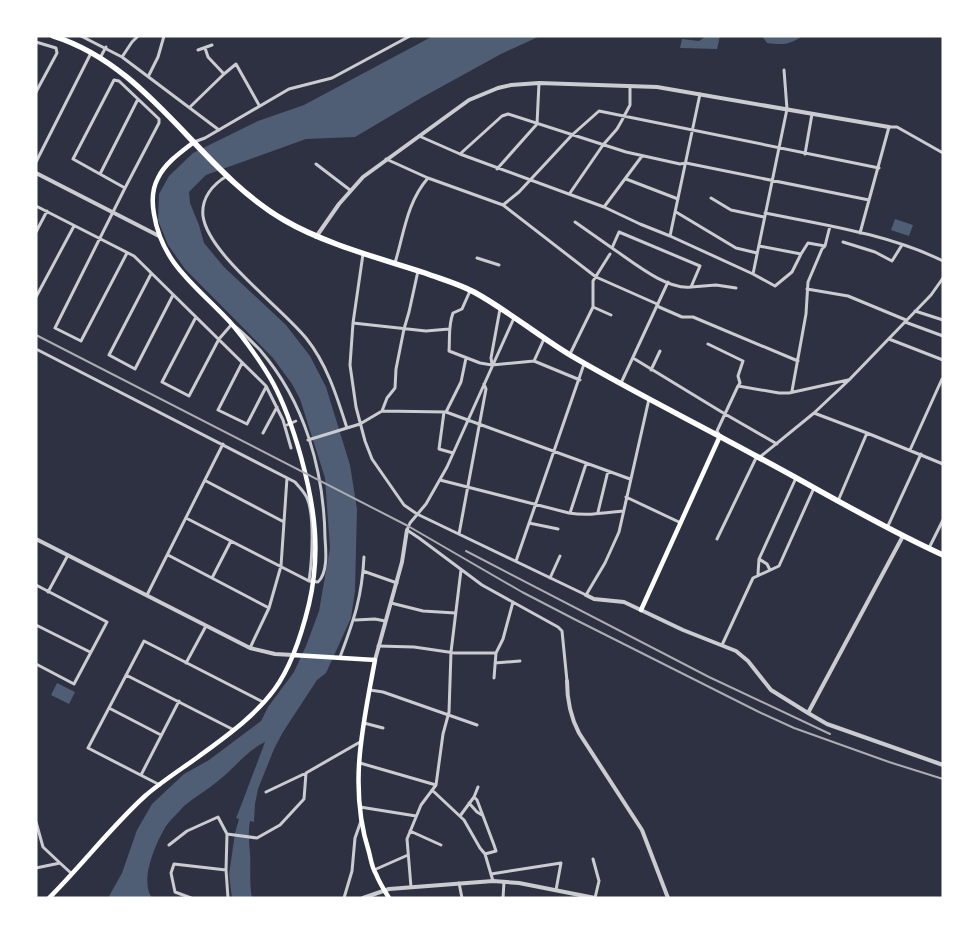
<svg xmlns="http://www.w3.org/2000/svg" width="979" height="934" font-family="Literata,serif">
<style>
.water{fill:#4f5d75}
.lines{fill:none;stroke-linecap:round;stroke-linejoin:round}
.pedestrian{stroke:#caccd0;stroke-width:2.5}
.minor{stroke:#caccd0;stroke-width:3}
.tertiary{stroke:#caccd0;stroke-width:4}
.secondary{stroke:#fff;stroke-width:4.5}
.trunk{stroke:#fff;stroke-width:5.5}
.rail{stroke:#abadb3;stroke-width:2}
</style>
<rect width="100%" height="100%" fill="#2d3142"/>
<path class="water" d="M433,36h111l-6,1 -37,17 -80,44 -66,39 -49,2 -100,36 -17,17 1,11 9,22 5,18 20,24 62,58 24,31 16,31 24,78 7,44 -2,82 -4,27 -25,55 -9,7 -34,52 -9,17 -16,40 -3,15 -1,18 -4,-1c-2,12 -1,20 0,32 1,16 -1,29 2,45h-20l-3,-23 6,-42 4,-14 -3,-1 6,-15 23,-61c-19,9 -31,27 -47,39 -11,9 -23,16 -34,25 -5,6 -13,13 -18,20 -10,17 -27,54 -14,72h-44l14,-25 15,-43 15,-26 32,-30 25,-14 52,-39 7,-14 26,-35 12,-26 13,-35 11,-63 -5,-70 -25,-79 -8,-15 -19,-26 -88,-89 -17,-24 -10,-25 1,-26 10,-18 24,-23 65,-32 46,-16z
M706,36h14l-3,13 -37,-1 2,-9 17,2z
M762,36h41c-14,9 -20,9 -36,7z
M895,219l18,6 -4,11 -18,-6z
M57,683l18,9 -6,12 -18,-9z"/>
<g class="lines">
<path class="pedestrian" d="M287,425l9,-4"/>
<path class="minor" d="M81,36l41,21
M138,36l-6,6 -10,15 97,73
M36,42l20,6 1,5 -21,39
M205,48l3,9 16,17
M198,50l14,-5
M100,58l6,-11
M149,75l9,-18 6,-21
M114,80l5,1 40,38v4l-34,65 -52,-29z
M700,94l-30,142 83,38 34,-165 -3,-39
M190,107l34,-33 12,-10 23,41
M419,136l41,18
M194,142l11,-4 84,-49 43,-11 78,-42
M805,154l7,-40
M642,156l-38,51 -144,-53 42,-38 6,-2 118,38 54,12 6,-1 183,37
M386,159l42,19 75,27 93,72 61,27 2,3 23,10h11l105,44
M36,162l55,-109
M316,164l34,26
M497,169l40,-45 2,-41
M100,174l38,-75
M227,176c-14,8 -26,22 -24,40 5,38 78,91 103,122 21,26 31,59 41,90
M626,179l52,20
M125,188l-70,140 26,13 46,-88
M570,193l33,-48 14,-16 4,-7 9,-17v-19
M711,198l20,12 33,7
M503,205l16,-13 53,-57 27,-24 280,57
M36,206l98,50 132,130 17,34 8,28
M604,207l36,17 30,12
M676,212l60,36 21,5
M765,213c60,12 123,21 178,48
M575,222l37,26
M36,232l11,-21
M619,232l81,34 -9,21c-25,3 -58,-25 -79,-39z
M860,233l29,-106h8l46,26
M843,242l32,10 17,9 10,-16
M759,246l42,8 7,-11 17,3
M363,254l-10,69 -3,42 6,42 9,34 7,18 32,46 13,9 169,81 19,-32 14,-31 30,-133
M477,258l22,7
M395,263c9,-30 12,-61 33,-85
M151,274l-42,81 26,14 38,-74
M753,274l22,12 17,-14 9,-18
M691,287l25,-2 20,3
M807,289l41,7 58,24
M470,291l-8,18 -9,4c-5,13 -3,25 -4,38l31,12 12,2 42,-4 46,19
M36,297l38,-71
M593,307l18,8
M915,311l28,9
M514,318l-67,149 -21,37 -16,19 -3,7 12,8 63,47 76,42 4,4 5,50
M905,322l38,14
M353,323l73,8 23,-2
M889,339l54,21
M708,344l35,17 -5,15 2,7 -2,3
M36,349l259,133c4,5 9,9 12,16 8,18 5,63 2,83
M570,354l23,-47v-26l17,-27
M633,358l92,56 52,30
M534,361l10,-22
M242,363l-24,47 29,14 19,-37
M492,364l-1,-6 9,-49
M651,370l9,-19
M621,383l47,-101
M792,391l14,-77 2,-32 14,-33 3,-3 5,-20
M382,411l5,-13 8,-10 1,-19 8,-40 5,-17 9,-41
M444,412l-5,37 14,4
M446,412l15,-30 5,-24
M814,413l53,20 76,31
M263,433l14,-26
M720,436l-3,-5 21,-45 41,7h10l59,-13
M308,440l52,-16 22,-13 64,1 184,67
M910,450l32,-71
M760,457l54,-44 35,-33 82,-85 12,-17
M440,480l129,33c19,3 35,0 54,-2
M206,481l78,41
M626,497l55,26
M838,501l29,-68
M598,512l10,-41
M570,513l16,-49
M186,518l123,63 9,1c10,-9 8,-31 7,-44 -1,-67 -20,-136 -65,-188 -9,-9 -17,-18 -28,-26l-13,15 -30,57 -27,-14 34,-65
M529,523l29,6
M887,528l34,-74
M459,534l27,-145 -2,-5
M717,539l40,-83
M929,548l14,-28
M168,555l101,53
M759,559l8,5 3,6
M516,561l68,-197
M363,571l34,12
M758,574l1,-15 37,-81
M212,578l19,-37
M550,578l10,-22
M36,585l71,37 -33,62 -38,-20
M48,592l20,-37
M147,595l76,-151
M391,603l32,8 32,2
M355,620l20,-1 10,2
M36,625l54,27
M722,645l31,-67 26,-12 35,-78
M378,646l36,1 41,6h41l7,-14 10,-37
M250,648l19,-40 12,-42 6,-88
M340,657c14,-37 22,-60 24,-100
M186,663l20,-37
M495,663l25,-2
M126,675l108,55
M494,678l2,-25
M370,690l13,2 94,33
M109,708l52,27
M364,723l19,5
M360,763l76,22
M141,775l38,-74
M160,785l-72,-37 56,-107 119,61
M432,790l32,30 16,28 5,6 8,27
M266,792l40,-19 54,-31
M474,797l4,-10
M469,803l8,9 5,3
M360,807l56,9
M460,816l14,-19 3,3 17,45 2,6 -11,3
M36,822l7,25 17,16
M410,831l31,14
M227,834l30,4 23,-13 24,-26 2,-26
M169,845l18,-14 31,-14 9,17 -1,36 2,28
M593,859l6,22 -4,17
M36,868l24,-5 12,11
M374,870l34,-15
M491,874l70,-11 -5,27
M459,883l3,15
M411,887l-4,-48 14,-34 15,-20 7,-51 6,-22 2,-60 10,-82
M191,898l-16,-6 -4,-19 3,-9 52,6
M344,898l8,-27 3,-33 6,-17
M503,898l1,-16"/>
<path class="tertiary" d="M36,173l123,63
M316,237l23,-33 24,-27 106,-77 29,-12 13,-3 28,-2 118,4 232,40
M36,539l214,109 25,6 18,1
M586,595l8,4 30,3 59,28 53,21 12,10 23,29 37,23 19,11 116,41
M375,660l27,-98 5,-32
M567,681c0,19 3,35 12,52l63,97 26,68
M808,713l95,-177
M363,898l26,-9 104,-8 26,2 76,15"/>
<path class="secondary" d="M641,610l79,-174
M293,655l82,5c-12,65 -27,127 -6,192 2,8 3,16 7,22 3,8 8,16 13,24
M49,898c33,-33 62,-71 96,-102 16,-14 35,-26 53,-39 27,-20 56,-40 76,-67 18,-24 28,-57 35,-86 12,-52 6,-96 -8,-147 -7,-25 -15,-50 -28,-74 -10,-18 -29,-45 -43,-61 -32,-35 -68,-57 -76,-108 -2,-11 -2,-25 4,-36 7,-15 23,-26 36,-36"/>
<path class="trunk" d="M53,36c99,31 145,134 231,184 41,24 95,38 141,53 16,6 34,11 49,19 33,18 63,43 96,63 61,36 126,68 188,102 62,33 121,69 185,98"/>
<path class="rail" d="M36,335l372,191 114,66 54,28 183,92 35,16 95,34 54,17
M466,551l243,126 121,57"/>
</g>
<rect width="979" height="934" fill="none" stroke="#ffffff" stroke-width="75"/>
</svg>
